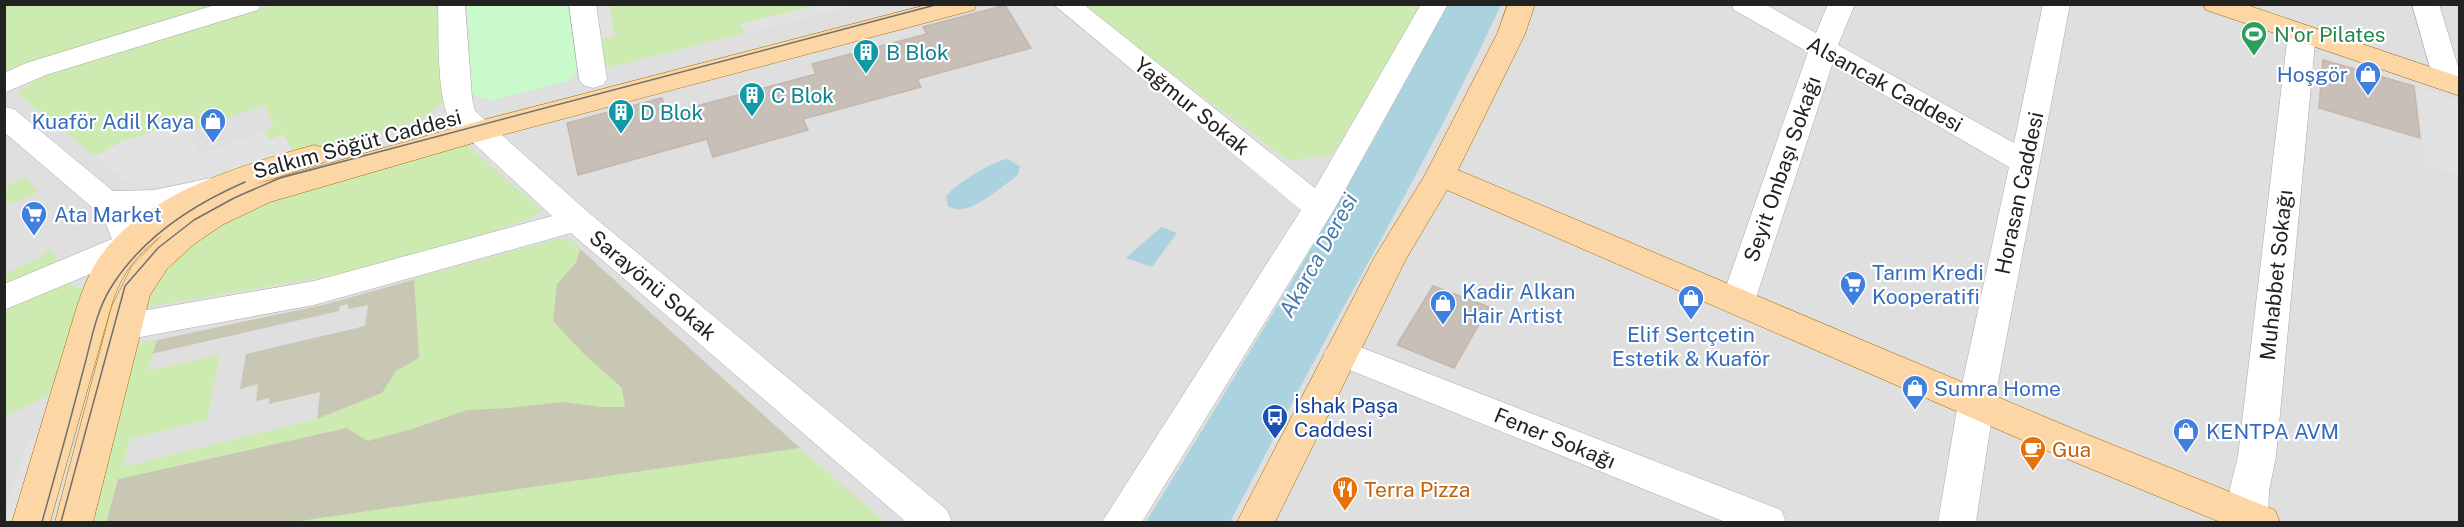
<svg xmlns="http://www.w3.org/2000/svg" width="2464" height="527" font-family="'Public Sans',sans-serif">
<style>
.residential{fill:#e0dfdf}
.construction{fill:#c7c7b4}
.grass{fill:#cdebb0}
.park{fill:#c8facc}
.parking{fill:#e2e2e2}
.water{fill:#aad3df}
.building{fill:#c7bfb8;stroke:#c4b6ab;stroke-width:1.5}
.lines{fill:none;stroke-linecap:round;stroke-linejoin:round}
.minor-casing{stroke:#a9a9a9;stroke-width:1}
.major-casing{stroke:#a06b00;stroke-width:1}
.minor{fill:#fff;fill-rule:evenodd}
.major{fill:#fcd6a4;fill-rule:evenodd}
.tram{stroke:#707070;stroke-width:1.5}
.labels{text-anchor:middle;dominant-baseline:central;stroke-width:4.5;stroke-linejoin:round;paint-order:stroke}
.leisure-label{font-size:21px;fill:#27864d;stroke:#fff;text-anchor:start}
.culture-label{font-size:21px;fill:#0d838f;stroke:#fff;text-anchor:start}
.shop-label{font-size:21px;fill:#366cbe;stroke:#fff;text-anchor:start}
.street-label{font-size:21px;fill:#222;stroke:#fff}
.transit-label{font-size:21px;fill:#164399;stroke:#fff;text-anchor:start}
.food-label{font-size:21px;fill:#c56008;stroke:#fff;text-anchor:start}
.water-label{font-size:22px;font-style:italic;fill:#4a7aab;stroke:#fff}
</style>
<rect width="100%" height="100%" fill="#f2efe9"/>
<path class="residential" d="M4,5h2455v517h-2454z"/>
<path class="construction" d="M558,239h11l231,209 -459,74h-235l12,-43 228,-51 35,-34 -64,25 3,-27 -51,12v-6l-13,3 2,-17 -18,5 6,-35 119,-28 3,-21 -20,4v-5l-8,2 -1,5 -188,43 6,-14 170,-36z"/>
<path class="grass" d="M5,4l220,1 -220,66z
M274,5h164l6,97 -25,18 -125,35 -25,-15 -5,-9 10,-4 -9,-22 -74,26 -4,-10 -66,21 -26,14 -77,-62 22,-18z
M609,5h210l-78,19 4,9 -134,34 -11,-3 -4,-23 19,-5z
M1081,5h342l-90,149 -44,7z
M464,143l78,67 -9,7 -80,28 -112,29 -194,33 6,-18 16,-26 61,-50z
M25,178l14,14 -28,12 -2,-3 -4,2v-16z
M558,239h11l11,10 -4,14 -19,21 -4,37 31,33 38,34 3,19h-24l-38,-5 -54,6 -42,2 -55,19 -44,12 -22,-13 -228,51 -12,43h-17l45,-177 23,-5 -10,31 73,-16 -13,65 -77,19 -7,28 194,-48 65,-26 14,-22 23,-13 -5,-80z
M51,249l7,14 -53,22 -1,-11 40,-18 -1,-3z
M66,283l24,8 -33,100 -52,26v-107z
M800,448l85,74h-592z"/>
<path class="park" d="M467,5h105l8,62 -10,13 -79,21 -19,-7z"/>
<path class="parking" d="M590,5h19l6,31 -19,5z
M819,5h37l-111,28 -5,-9z
M2417,87l42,14v74l-33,-10z
M187,121l11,33 66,-23 5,9 15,-6 10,21 -107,27 -42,4 -17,-4 -33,-26 26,-14z
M43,435l-25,87h-13v-9l23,-74z"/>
<path class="water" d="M1446,5h55c-51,110 -110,217 -169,323 -35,64 -68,130 -102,194h-84c104,-170 209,-340 300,-517z
M1007,159l13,7 -2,8 -5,5c-16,10 -45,40 -65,27l-2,-9c7,-12 47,-36 61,-38z
M1161,227l16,6 -25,34 -26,-9z"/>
<path class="building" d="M1005,5l26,43 -114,31 4,8 -118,32 5,11 -95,27 -6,-18 -129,36 -11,-52 95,-25 5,16 149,-40 -4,-10 115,-30 -4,-7z
M2323,60l91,26 6,52 -101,-30z
M1433,286l56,21 -35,61 -57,-23z"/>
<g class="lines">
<g class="minor-casing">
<path id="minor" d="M218,4h43l-3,6 -212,65 -42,18v-20l22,-10z
M438,4h27l7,94 3,13 113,101 359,298 5,12h-46l-335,-289 -257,72 -190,35 -12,-4 -5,-9 5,-9 12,-4 190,-33 238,-65 -101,-94c-15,-23 -12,-89 -13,-118z
M569,4h27l11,75 -4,6 -10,3 -10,-3 -4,-6z
M1053,4h30l232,184 106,-184h27l-113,204 -193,314h-40l199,-312z
M1731,4h34l51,29 12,-29h27l-17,41 176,98 29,-139h27l-76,399 -18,119h-38l20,-119 51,-236 -177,-102 -77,236 -5,9 -12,4 -12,-4 -5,-9 87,-249 -74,-42z
M2412,4h27l21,69 -2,15 -10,3 -10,-3 -4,-6z
M2302,25l10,2 4,6 -40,423 -7,35 -1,26 -2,5h-34c-9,-18 2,-47 6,-66l50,-423 4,-6z
M4,107l10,2 99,82 41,-1 57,-12 11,3 5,8 -5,8c-29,8 -60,15 -90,15l15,32 -4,8 -139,58v-26l108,-45 -6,-15 -12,-15 -90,-77z
M1342,340l439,170 5,12h-61l-395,-160 -6,-9 6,-9z"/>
</g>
<g class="major-casing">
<path id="major" d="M930,4h47l-3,6 -487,129 -217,63 -48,23 -29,20 -26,24 -17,26 -57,227h-38l57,-216 20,-40 30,-31c-26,21 -39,36 -50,68l-62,219h-38l66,-219c6,-16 12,-32 21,-45 46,-65 143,-93 215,-113l11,3 4,7 -4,7 -72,23 226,-64z
M1508,4h27l-10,30 -67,136 618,260 199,80 5,12h-60l-170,-70 -603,-262 -41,69 -131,263h-38l137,-264 51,-83 72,-141z
M2203,4h41l216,73v19l-254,-86z"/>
</g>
<use href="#minor" class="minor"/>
<use href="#major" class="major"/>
<path class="tram" d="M42,522c14,-50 28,-100 41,-151 8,-28 12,-57 27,-82 31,-51 82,-84 135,-107
M61,522l64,-236 33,-38 36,-28 40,-22 46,-20 659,-174"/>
</g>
<defs>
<g id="stadium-pin" transform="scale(1.35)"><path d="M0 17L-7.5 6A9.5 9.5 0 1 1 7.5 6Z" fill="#2e9e5b" stroke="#fff"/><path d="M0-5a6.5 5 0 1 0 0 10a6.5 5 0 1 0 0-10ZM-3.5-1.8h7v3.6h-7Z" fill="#fff"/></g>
<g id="building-pin" transform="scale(1.35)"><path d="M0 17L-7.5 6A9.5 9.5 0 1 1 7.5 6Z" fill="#0f9aa8" stroke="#fff"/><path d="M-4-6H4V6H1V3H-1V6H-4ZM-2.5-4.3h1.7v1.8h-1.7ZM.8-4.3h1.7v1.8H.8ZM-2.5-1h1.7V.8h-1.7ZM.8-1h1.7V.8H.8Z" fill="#fff"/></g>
<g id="shop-pin" transform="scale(1.35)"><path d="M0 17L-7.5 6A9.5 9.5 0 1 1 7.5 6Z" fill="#3f7fe0" stroke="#fff"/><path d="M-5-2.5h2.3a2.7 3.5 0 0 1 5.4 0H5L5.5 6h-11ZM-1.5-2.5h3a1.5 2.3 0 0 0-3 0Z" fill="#fff"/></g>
<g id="supermarket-pin" transform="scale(1.35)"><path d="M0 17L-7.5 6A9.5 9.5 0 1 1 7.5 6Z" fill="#3f7fe0" stroke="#fff"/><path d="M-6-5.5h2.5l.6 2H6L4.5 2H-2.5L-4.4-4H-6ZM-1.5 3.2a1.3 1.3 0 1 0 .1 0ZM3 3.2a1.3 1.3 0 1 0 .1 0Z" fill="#fff"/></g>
<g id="bus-pin" transform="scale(1.35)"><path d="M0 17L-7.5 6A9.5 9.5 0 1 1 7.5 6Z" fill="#1a4fb4" stroke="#fff"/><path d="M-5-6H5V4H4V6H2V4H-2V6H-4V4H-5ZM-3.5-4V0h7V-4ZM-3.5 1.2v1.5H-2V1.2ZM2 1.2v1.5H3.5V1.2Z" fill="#fff"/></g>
<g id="cafe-pin" transform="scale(1.35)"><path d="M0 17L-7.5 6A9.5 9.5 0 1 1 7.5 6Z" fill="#e8710a" stroke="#fff"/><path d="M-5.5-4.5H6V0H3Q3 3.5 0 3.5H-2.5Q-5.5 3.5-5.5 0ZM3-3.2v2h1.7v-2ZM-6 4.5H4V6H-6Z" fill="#fff"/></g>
<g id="restaurant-pin" transform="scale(1.35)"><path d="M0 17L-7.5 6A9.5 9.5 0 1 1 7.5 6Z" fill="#e8710a" stroke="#fff"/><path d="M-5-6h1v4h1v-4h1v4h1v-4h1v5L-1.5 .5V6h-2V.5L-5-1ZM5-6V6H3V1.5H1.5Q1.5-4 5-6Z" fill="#fff"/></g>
</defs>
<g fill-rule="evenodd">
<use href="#stadium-pin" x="2254" y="34"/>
<use href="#building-pin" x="866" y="52"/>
<use href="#shop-pin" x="2368" y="74"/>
<use href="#building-pin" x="752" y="95"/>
<use href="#building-pin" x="621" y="112"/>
<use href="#shop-pin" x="213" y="121"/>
<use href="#supermarket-pin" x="34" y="214"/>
<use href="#supermarket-pin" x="1853" y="284"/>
<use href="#shop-pin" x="1691" y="298"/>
<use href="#shop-pin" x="1443" y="303"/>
<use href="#shop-pin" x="1915" y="388"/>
<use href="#bus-pin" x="1275" y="417"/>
<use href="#shop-pin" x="2186" y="431"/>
<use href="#cafe-pin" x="2033" y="449"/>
<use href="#restaurant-pin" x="1345" y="489"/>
</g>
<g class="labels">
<g class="leisure-label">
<text x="2274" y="34">N'or Pilates</text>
</g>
<g class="culture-label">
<text x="886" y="52">B Blok</text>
<text x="771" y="95">C Blok</text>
<text x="640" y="112">D Blok</text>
</g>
<g class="shop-label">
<text x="2348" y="74" text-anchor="end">Hoşgör</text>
<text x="194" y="121" text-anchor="end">Kuaför Adil Kaya</text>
<text x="54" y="214">Ata Market</text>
<text x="1872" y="272">Tarım Kredi<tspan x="1872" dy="24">Kooperatifi</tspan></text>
<text x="1462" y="291">Kadir Alkan<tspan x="1462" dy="24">Hair Artist</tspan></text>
<text x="1691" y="334" text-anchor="middle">Elif Sertçetin<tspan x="1691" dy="24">Estetik &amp; Kuaför</tspan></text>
<text x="1934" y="388">Sumra Home</text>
<text x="2206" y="431">KENTPA AVM</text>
</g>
<g class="street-label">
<text transform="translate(1885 84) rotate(29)">Alsancak Caddesi</text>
<text transform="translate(1192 106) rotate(39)">Yağmur Sokak</text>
<text transform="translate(357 144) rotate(-15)">Salkım Söğüt Caddesi</text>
<text transform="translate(1782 169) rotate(-71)">Seyit Onbaşı Sokağı</text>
<text transform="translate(2019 193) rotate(-78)">Horasan Caddesi</text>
<text transform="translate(2276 275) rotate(-84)">Muhabbet Sokağı</text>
<text transform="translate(653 285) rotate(40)">Sarayönü Sokak</text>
<text transform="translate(1555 438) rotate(22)">Fener Sokağı</text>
</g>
<g class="transit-label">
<text x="1294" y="405">İshak Paşa<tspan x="1294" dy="24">Caddesi</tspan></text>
</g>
<g class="food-label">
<text x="2052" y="449">Gua</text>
<text x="1364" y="489">Terra Pizza</text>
</g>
<g class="water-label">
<text transform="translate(1318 255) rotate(-61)">Akarca Deresi</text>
</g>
</g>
<rect width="2464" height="527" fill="none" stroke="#222222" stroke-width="12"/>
</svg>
